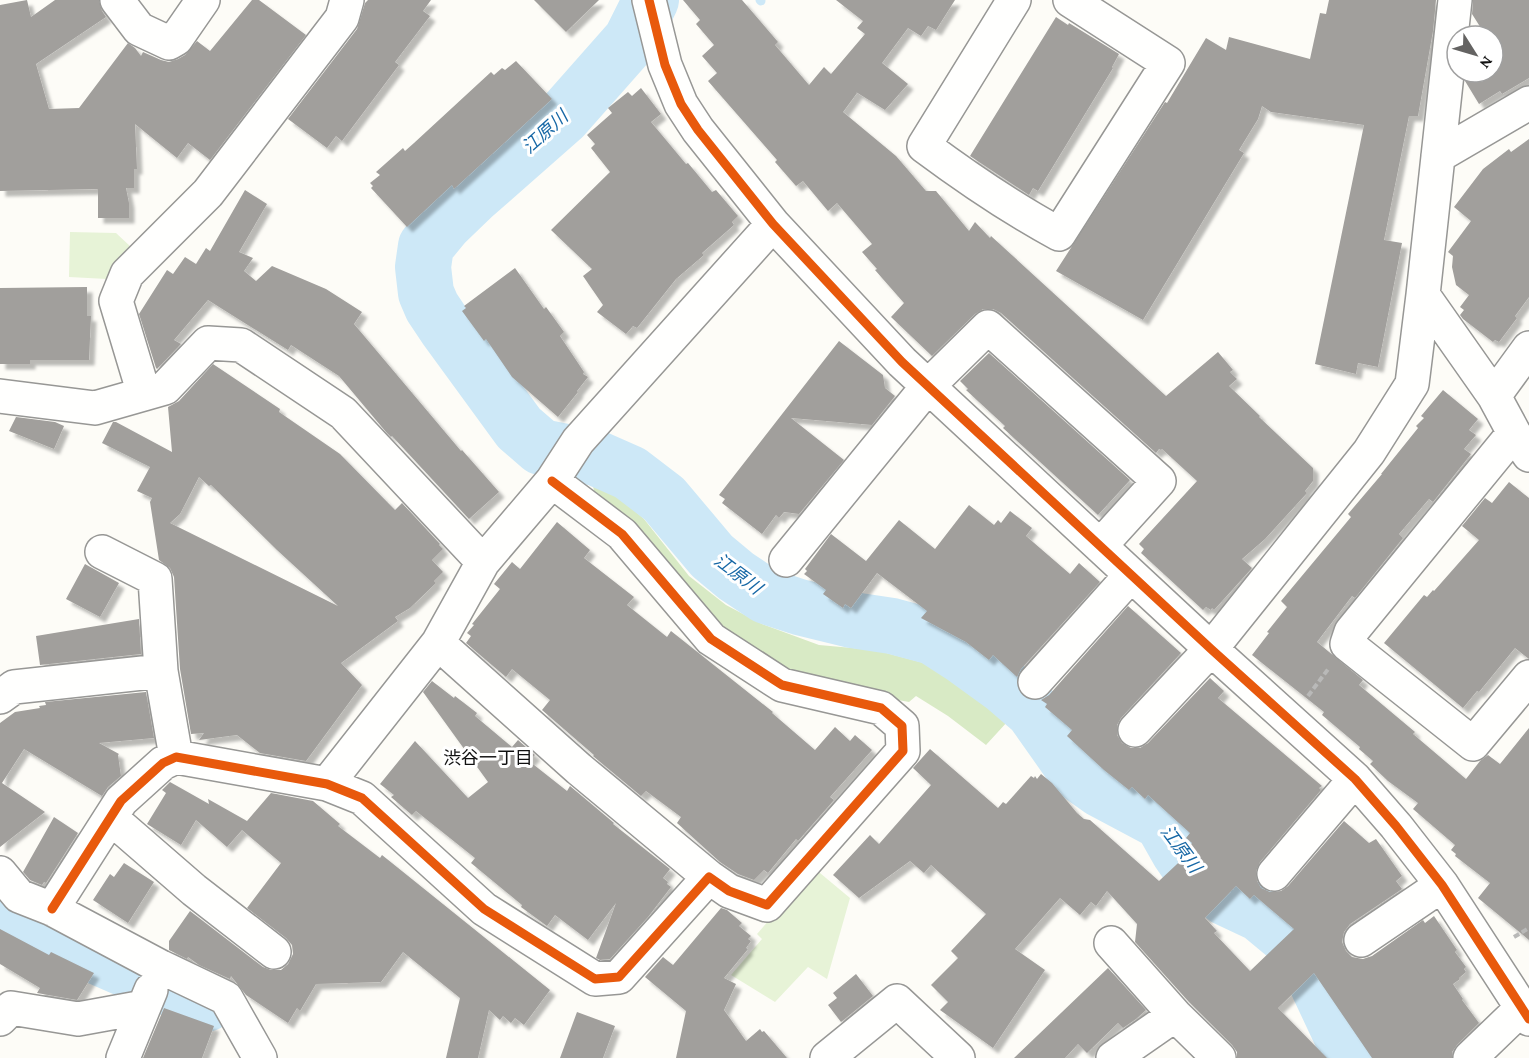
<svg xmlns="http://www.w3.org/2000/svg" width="1529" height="1058" font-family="'Crimson Pro','Noto Sans JP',serif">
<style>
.green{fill:#e7f3d7}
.forest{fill:#d8eac5}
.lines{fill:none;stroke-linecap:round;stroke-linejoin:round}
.stream{stroke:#cde8f7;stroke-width:9}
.river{stroke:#cde8f7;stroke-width:56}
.building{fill:#a19f9c;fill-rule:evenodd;filter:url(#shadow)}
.minor-casing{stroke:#979795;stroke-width:36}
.path{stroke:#b9b9b8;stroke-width:4;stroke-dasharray:6 3;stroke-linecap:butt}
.minor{stroke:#fffffe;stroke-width:33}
.cycleway-casing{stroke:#fff;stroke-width:13}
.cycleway{stroke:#e8590c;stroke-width:9}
.labels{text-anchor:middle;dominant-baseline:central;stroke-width:6;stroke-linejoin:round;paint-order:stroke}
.water-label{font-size:18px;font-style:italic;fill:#1768a6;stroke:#fff}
.neighbourhood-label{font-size:18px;fill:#111;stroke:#fff}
</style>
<defs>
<filter id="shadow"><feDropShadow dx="5.5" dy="5.5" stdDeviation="1.5" flood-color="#0004"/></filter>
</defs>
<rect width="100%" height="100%" fill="#fdfcf7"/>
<path class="green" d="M70,232l46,1 15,14 -24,32 -38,-2z
M814,868l36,30 -23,81 -19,-12 -33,35 -44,-27 31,-36 -5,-5z"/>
<path class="forest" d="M593,486l26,11 25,22 45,57 37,29 36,19 57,21 56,5 60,16 73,55 -22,24 -38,-29 -32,-20 -7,6 -93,-17 -81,-44 -139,-141z"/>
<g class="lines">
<path class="stream" d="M760,0l1,1"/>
<path class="river" d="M651,0l-20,40 -68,77 -91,80 -27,26 -19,23 -3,21 3,26 6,14 14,21 73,100 22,19 55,11 34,15 34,26 48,57 24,20 30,20 33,11 53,13 40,6 41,11 31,20 40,29 29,25 43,61 24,17 62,33 17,30 11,16 36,30 34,16 34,28 13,20 45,96
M0,902l21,18 43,22 142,62"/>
</g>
<path class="building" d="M27,0l4,17 24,-17h44l3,11 4,6 -70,47 13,45 30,-1 49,-65 7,5 6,8 2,-4 18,8 8,2 9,-3 7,-4 12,-14 13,10 42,-51h7l47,35 -96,125 -22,-17 -11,15 -42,-34 2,45h-3v19h-8l3,15v15h-31v-29l-98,2v-186z
M368,0h63l-8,11 7,5 -35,46 4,3 -57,76 -6,-5 -9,12 -39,-29 69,-90 8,-26z
M534,0h65l-33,32z
M683,0h59l36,42 -3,3 34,40 15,-18 7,7 34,-40 -8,-6 6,-7 -27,-21h119l-19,30 -8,-4 -7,10 -13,-8 -26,35 26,21 -23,26 -29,-18 1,1 -14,19 53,44 30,35h10l33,40 6,-9 15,16 1,-2 175,160 52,-44 15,18 -3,2 7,7 -8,7 31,30 -1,1 54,51v13l-8,10 2,2 -42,46 -23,20 10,9 -38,42 -2,-2 -1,2 -5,-3 -3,3 -62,-57 3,-4 -5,-5 58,-63 -35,-32 -1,1 -2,-1 -3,4 -155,-140 -8,-4h-10l-8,5 -43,42 -41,-39 13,-14 -29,-33 2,-1 -15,-17 10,-8 -35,-41 -9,8 -25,-30 -7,5 -21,-24 2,-2 -69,-79 9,-8 -15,-17 12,-11 -18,-21 4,-4z
M1329,0h107l-3,31 -15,85h-9l-25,124 18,3 -24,124 -20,-4 -2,11 -41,-10 49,-239 -93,-13 -9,-6 -4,13 -19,31 5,3 -101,167 -87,-49 109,-169 2,1 39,-65 20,12 3,-13 81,22 10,-46 6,1z
M1473,0h56v78l-27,16 -2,-3 -21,13 -14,-23v-3l10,-6h18v-11l5,-3 -5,-9v-13h-7l-14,-22z
M1056,17l12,8 1,-2 50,31 -7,13 1,1 -75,123 -5,-3 -4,7 -59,-39z
M516,61l36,38 -98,90 -2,-4 -45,42 -36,-39 2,-2 -3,-3 10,-8 -4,-3 27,-24 2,3 9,-8 77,-71 3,3 8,-7 3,2z
M641,88l20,26 -10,8 35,42 2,-1 24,29 4,-2 22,26 -6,6 2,3 -32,28 2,2 -28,24 -39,49 -4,-2 -7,8 -29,-22 6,-7 -20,-29 9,-7 -41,-39 59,-58 -19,-24 4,-4 -8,-9 25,-22 -4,-5 20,-16 4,4z
M1529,139v158l-14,19 2,2 -18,24 -4,-2 -2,2 -30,-23 -3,-4 4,-5 -4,-3 9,-12 -13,-10 -4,-18 1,-11 -5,-4 23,-31 -17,-14 29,-38 26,-20 2,3z
M245,190l22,14 -28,48 14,6 -9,13 12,10 16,-15 54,23 36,23 -8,12 107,127 1,-1 37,42 -30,27 -77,-83 -1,1 -5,-5 -47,-56 -48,-31 -3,5 -80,-50 -34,40 7,4 -24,25 -1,-1 -17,-54 28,-44 6,4 12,-17 11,7 10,-16 4,3z
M515,268l29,41 2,-2 18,25 -4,4 24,36 -1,2 5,3 -11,14 1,1 -20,25 -46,-40 -26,-38 -2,2 -22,-30 4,-3 -2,-2z
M87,287v29h4l-2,44h-59v4h-30v-76z
M839,341l44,34 2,13 10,8 -23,29 -81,-7 53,42 -45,54 -15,-2 -5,6 -3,-3 -14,19 -40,-31 3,-4 -6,-4z
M989,353l141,127 -32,35 -95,-87 2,-2 -39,-36 2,-1 -8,-8z
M213,364l67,45 -1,3 61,42 55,56 7,-7 38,41 -1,1 4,4 -11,11 11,12 -9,9 2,2 -26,25 -15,9 3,4 -57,42 21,22 -56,76 -46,-8 -23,-18 -38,5 5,-7 -13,1 -11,-65 -6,-92 -4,-9 -11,-8 -9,-58 2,-4 -15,-7 13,-24 -48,-24 11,-21h3l56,30 -4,-45 11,-6zM199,477l10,9 2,-1 66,65 61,56 -168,-83 10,-9z
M1443,390l35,29 -9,11 7,5 -12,14 7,5 -38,48 -4,-3 -30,35 4,4 -48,60 -3,-2 -35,46 46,38 -4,5 56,47 -2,2 53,45 14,-18 8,-6 12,9 29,-36v212l-51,-42 12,-15 -35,-27 1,-2 -5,-4 4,-5 -42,-36 5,-6 -30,-22 -18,-17 3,-3 -14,-12 1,-2 -38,-32 2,-3 -72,-57 17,-22 -2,-1 20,-25 -6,-6 70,-84 -3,-3 34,-40h-1l37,-46 -2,-2 8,-8 -3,-2z
M16,417l39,5 9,4 -10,23 -45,-18z
M1509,482l20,16v161l-14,-11 -36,44 -2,-1 -14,17 -79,-65 40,-48 3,2 6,-7 1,1 45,-51 -17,-14 23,-28 7,5z
M969,505l25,20 4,-5 3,3 9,-12 22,17 -6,8 44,38 9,-11 21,19 -79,87 -4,8 -24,-22 -4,5 -23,-18 -45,-24 6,-7 -50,-38 -26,35 -6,-4 -2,4 -20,-14 3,-4 -22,-16 3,-3 -2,-2 26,-35 35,27 33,-41 36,29z
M557,522l33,28 -6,8 50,39 -7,8 40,32 4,-6 102,81 -1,1 43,37 20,-23 15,14 5,-6 17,15 -42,47 4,3 -36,41 -2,-2 -28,34 -4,-3 -10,10 -16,-6 -18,-12 -43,-39 4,-6 -35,-26 -5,5 -48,-40 1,-1 -52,-45 8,-10 -38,-31 -6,8 -40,-34 5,-7 -4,-3 7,-8 -2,-1 28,-35 -6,-5 18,-22 8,7z
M85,564l34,19 -19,34 -34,-18z
M1128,606l53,47 -60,65 -4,7v10l5,8 9,5h9l8,-5 62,-65 14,13 -6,7 104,88 -3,2 2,2 -61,72 -4,9 1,10 4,7 9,4 11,-1 7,-5 56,-65 25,22 7,-4 26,37 -6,5 6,8 -52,35 -6,8 -2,10 4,9 6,6 11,2 9,-3 51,-36 2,3 9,-7 23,34 -2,2 11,15 -2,2 2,3 -7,6 1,1 -7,5 10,15 -1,1 17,23 -22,22 -5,7v6h-80l-58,-85 -36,35 49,50h-90v-6l-5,-7 -43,-43 -54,-60 2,-18 -30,-33 -11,15 -5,-4 -11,13 -20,-17 -45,51 30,21 -52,78 -53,-38 8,-8 -17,-17 27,-27 -7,-7 35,-37 -55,-49 -7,8 -14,-12 -51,37 -26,-23 37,-40 9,9 52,-59 -18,-17 17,-19 68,59 5,-6 3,2 25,-28 3,2 1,-2 2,3 4,-5 11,9 25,30 7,6 6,1 69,61 34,-32 -3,-3 2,-3 -6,-5 4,-5 -42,-38 -3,4 -13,-12 -3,3 -25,-20 -37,-34 5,-6 -27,-23 2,-3 -6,-4 8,-5zM1236,886l14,13 4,-4 40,34 -44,42 -36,-38 3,-2 -12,-13z
M139,619l2,35 -101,11 -4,-29z
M432,681l22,17 1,-2 22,17 -2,3 37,31 6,-7 17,15 -6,6 38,30 3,-5 44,37 -1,1 57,45 -7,9 5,4 -1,2 4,3 -23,30 -38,42 -10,1 -4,-2 20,-55 -28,37 -33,-25 -8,11 -26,-19 1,-2 -51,-42 4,-5 -59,-47 -4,4 -21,-18 3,-2 -14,-11 35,-43 53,57 20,-16 -65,-90z
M146,692l8,46 -55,5 20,11 -1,1 3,21 -13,11 -6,9 -78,-47 -22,34 43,29 -45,35v-124l15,-11 25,-4 -1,-2 7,-1 -1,-3z
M170,782l39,22 -1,-5 39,22 24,-28 42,8 27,23 -2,2 42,32 2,-3 168,135 -26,35 -9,-7 -4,5 -8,-7 -3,4 -11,-10 -11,48h-32l14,-60 -57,-46 -22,30 -65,2 -16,27 -3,-3 -9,15 -42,-28 -15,-19 -1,3 -31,-14 -11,-8 -1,2 -18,-9v-9l21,-30 73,56 8,3h10l7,-6 5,-10 -1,-9 -6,-7 -39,-30 34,-45 -39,-33 -15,17 -31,-27 -15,25 -34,-21 19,-31 -4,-3z
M54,817l24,16 -32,50 -2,-1 -2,3 -12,-5 -7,-8z
M124,863l30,19 -26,41 -35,-23 17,-26 4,3z
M721,908l6,2 15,13 -3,3 12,10 -3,3 3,2 -5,7 2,1 -24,29 12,6 -12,26 22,31 14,-12 2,3 2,-1 23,27h-111l10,-47 -41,-34 18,-20 10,8z
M0,929l49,26 2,-3 43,21 -17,27 -40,-7 3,-5 -40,-24z
M1108,968l38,42 -10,9 -13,9 -5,-5 -31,30 -9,-9 -13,14h-51z
M856,974l17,22 -32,26 -13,-17 9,-7 -4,-5z
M164,1008l50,18 -12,32h-59z
M577,1012l38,14 -12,32h-43z"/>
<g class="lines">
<g class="minor-casing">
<path id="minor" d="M117,0l22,29 30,14 7,-4 27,-39
M649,0l16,65 16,39 17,26 75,94 129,138 309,287 144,130 41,47 46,59 87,134
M1014,0l-90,146c43,32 87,62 135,88l109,-171 -98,-63
M1438,156l91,-53
M1423,295l71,101 20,37 15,22
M144,394l-28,-93 11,-27 81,-81 134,-175 5,-18
M0,396l95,12 70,-20 43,-45 33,2 102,68 140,149
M1494,396l35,-48
M1514,433l-163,199 -4,12 126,100 56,-67
M102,552l53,27 6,92 15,86
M786,560l142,-174 60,-59 171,154 -59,65
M438,643l141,126 130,108
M1035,682l96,-107
M0,697l14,-10 147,-16
M1135,730l76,-81 158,-197 43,-68 11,-89 32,-295
M327,784l111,-141 45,-81 69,-81 26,-40 195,-217
M111,818l83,72 80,62
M0,873l19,23 33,13 109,58 65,31 34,60
M1274,874l81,-95
M52,909l69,-108 42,-38 13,-6 151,27 35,14 122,111 111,70 24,-2 90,-100 20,14 38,14 136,-154 -1,-25 -21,-18 -99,-23 -71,-46 -89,-105 -70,-53
M1361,940l81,-55
M1111,943l64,72
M0,1019l11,-11 67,11 66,-12
M123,1058l28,-68
M827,1058l70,-57 61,57
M1113,1058l62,-43 44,43
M1470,1058l52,-50"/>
</g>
<path class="path" d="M1308,696l21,-28
M1514,937l15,-9"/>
<use href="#minor" class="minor"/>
<g class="cycleway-casing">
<path id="cycleway" d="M649,0l16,65 16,39 17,26 75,94 129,138 309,287 144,130 41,47 46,59 87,134
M52,909l69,-108 42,-38 13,-6 151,27 35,14 122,111 111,70 24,-2 90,-100 20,14 38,14 136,-154 -1,-25 -21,-18 -99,-23 -71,-46 -89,-105 -70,-53"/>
</g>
<use href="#cycleway" class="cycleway"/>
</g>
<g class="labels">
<g class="water-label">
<text transform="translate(545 132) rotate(-42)">江原川</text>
<text transform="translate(738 574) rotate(37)">江原川</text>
<text transform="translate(1181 849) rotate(53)">江原川</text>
</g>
<g class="neighbourhood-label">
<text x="488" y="758">渋谷一丁目</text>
</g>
</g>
<g transform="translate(1475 54) rotate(127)"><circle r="28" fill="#ffffff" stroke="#a0a0a0" stroke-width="1.5"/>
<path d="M0-4.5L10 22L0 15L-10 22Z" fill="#646362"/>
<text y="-9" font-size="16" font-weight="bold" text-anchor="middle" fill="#111111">N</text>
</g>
</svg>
